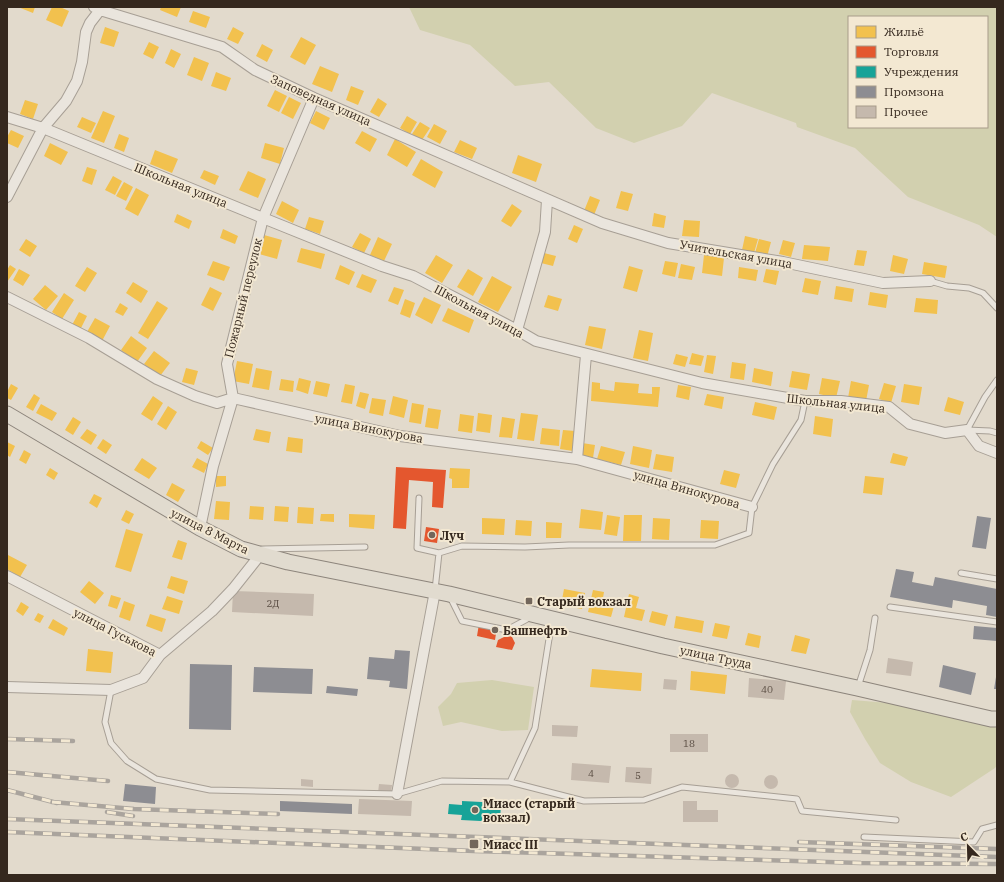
<svg xmlns="http://www.w3.org/2000/svg" width="1004" height="882" font-family="'IBM Plex Serif',serif">
<style>
.green{fill:#d2d0af;fill-rule:evenodd}
.homes{fill:#f2c14e}
.shops{fill:#e4572e}
.public{fill:#17a398}
.industry{fill:#8d8d92}
.building{fill:#c5b9ad}
.lines{fill:none;stroke-linecap:round;stroke-linejoin:round}
.service-casing{stroke:#a79f95;stroke-width:7}
.minor-casing{stroke:#a79f95;stroke-width:12}
.primary-casing{stroke:#8d857c;stroke-width:17}
.service{stroke:#eae5dd;stroke-width:5}
.minor{stroke:#eae5dd;stroke-width:10}
.primary{stroke:#e1dbcf;stroke-width:15}
.rail-casing{stroke:#aaa49d;stroke-width:4.5}
.rail{stroke:#f3e8d2;stroke-width:3;stroke-dasharray:9;stroke-linecap:butt}
.poi-dot{fill:#72665b;stroke:#f3e8d2;stroke-width:1.5}
.labels{text-anchor:middle;dominant-baseline:central;stroke-width:4;stroke-linejoin:round;paint-order:stroke}
.number-label{font-size:10px;fill:#594c42}
.street-label{font-size:12px;fill:#35281e;stroke:#f3e8d2}
.poi-label{font-size:12px;font-weight:bold;fill:#35281e;stroke:#f3e8d2;text-anchor:start}
</style>
<rect width="100%" height="100%" fill="#e2dacc"/>
<path class="green" d="M409,7h588v230l-18,-12 -71,-28 -53,-49 -58,-21 -1,-4 -84,-30 -30,33 -48,17 -38,-15 -47,-46 -34,4 -45,-41 -50,-15zM849,17h138v110h-138z
M492,680l42,7 -6,43 -26,1 -41,-9 -18,4 -5,-19 13,-13 6,-11z
M852,700l37,3 70,11 38,14v37l-2,3 -44,29 -40,-15 -31,-19 -15,-24 -15,-27z"/>
<path class="homes" d="M18,7h17l-2,6z
M52,7h8l9,4 -7,16 -16,-7z
M161,7h20l-4,10 -17,-7z
M193,11l17,6 -4,11 -17,-6z
M105,27l14,5 -5,15 -14,-4z
M233,27l11,6 -6,11 -11,-5z
M301,37l15,8 -11,20 -15,-8z
M149,42l10,5 -6,12 -10,-5z
M262,44l11,6 -6,12 -11,-6z
M171,49l10,5 -7,14 -9,-5z
M194,57l15,6 -7,18 -15,-6z
M320,66l19,8 -7,18 -20,-8z
M216,72l15,6 -5,13 -15,-5z
M351,86l13,5 -6,14 -12,-5z
M275,90l12,6 -8,16 -12,-6z
M289,97l12,6 -8,16 -12,-6z
M378,98l9,6 -8,13 -9,-5z
M25,100l13,4 -5,15 -13,-5z
M103,111l12,5 -11,27 -13,-5z
M316,111l14,7 -6,12 -14,-7z
M407,116l10,6 -7,12 -10,-6z
M82,117l14,6 -5,10 -14,-6z
M420,122l10,6 -8,12 -10,-6z
M434,124l13,7 -7,13 -13,-7z
M11,130l13,6 -6,12 -11,-5v-6z
M362,131l15,8 -7,13 -15,-9z
M119,134l10,4 -5,14 -10,-4z
M395,139l21,13 -9,15 -20,-12z
M460,140l17,8 -5,11 -18,-7z
M50,143l18,9 -7,13 -17,-9z
M265,143l19,5 -4,16 -19,-6z
M155,150l23,9 -6,14 -22,-9z
M518,155l24,9 -6,18 -24,-9z
M421,159l22,13 -8,16 -23,-13z
M87,167l10,3 -5,15 -10,-4z
M204,170l15,6 -4,9 -15,-7z
M248,171l18,8 -8,19 -19,-8z
M113,176l9,5 -7,14 -10,-5z
M124,182l9,5 -7,14 -10,-5z
M136,188l13,7 -11,21 -13,-7z
M621,191l12,3 -5,17 -12,-3z
M590,196l10,4 -6,15 -10,-4z
M282,201l17,9 -6,13 -17,-9z
M512,204l10,7 -11,16 -10,-6z
M654,213l12,3 -2,12 -12,-2z
M177,214l15,7 -3,8 -15,-7z
M309,217l15,4 -4,13 -15,-5z
M684,220l16,1 -1,16 -17,-1z
M574,225l9,4 -6,14 -9,-4z
M223,229l15,7 -3,8 -15,-6z
M360,233l11,6 -7,14 -12,-6z
M264,235l18,5 -5,19 -18,-5z
M745,236l13,3 -4,14 -12,-3z
M378,237l14,7 -8,17 -14,-6z
M26,239l11,7 -7,11 -11,-7z
M759,239l12,3 -4,15 -12,-4z
M783,240l12,3 -4,14 -12,-3z
M804,245l26,2 -2,14 -26,-2z
M301,248l24,6 -4,15 -24,-7z
M857,250l10,1 -3,15 -10,-1z
M544,253l12,3 -3,10 -12,-3z
M436,255l17,10 -11,18 -17,-10z
M704,255l20,3 -2,18 -20,-3z
M893,255l15,4 -4,15 -14,-3z
M213,261l17,6 -6,14 -17,-6z
M665,261l13,2 -3,14 -13,-3z
M924,262l23,4 -2,12 -23,-4z
M681,264l14,3 -3,13 -14,-2z
M10,265l6,4 -9,13v-12z
M340,265l15,7 -6,13 -14,-6z
M629,266l14,4 -6,22 -14,-4z
M87,267l10,6 -12,19 -10,-6z
M739,267l19,3 -2,11 -18,-3z
M19,269l11,6 -7,11 -10,-6z
M468,269l15,9 -10,18 -16,-9z
M766,269l13,2 -3,14 -13,-3z
M362,274l15,6 -6,13 -15,-6z
M492,276l20,11 -14,25 -20,-10z
M805,278l16,3 -3,14 -16,-3z
M133,282l15,9 -7,12 -15,-10z
M45,285l13,11 -12,14 -13,-11z
M836,286l18,3 -2,13 -18,-3z
M210,287l12,6 -9,18 -12,-6z
M394,287l10,3 -6,15 -10,-4z
M870,292l18,3 -2,13 -18,-3z
M64,293l10,7 -12,19 -10,-7z
M548,295l14,4 -4,12 -14,-4z
M424,297l17,8 -9,19 -17,-9z
M916,298l22,2 -1,14 -23,-2z
M405,299l10,4 -5,15 -10,-4z
M157,301l11,7 -20,31 -10,-6z
M120,303l8,5 -5,8 -8,-4z
M448,308l26,12 -5,13 -27,-12z
M79,312l8,4 -7,14 -8,-5z
M95,318l15,8 -8,15 -15,-9z
M589,326l17,3 -4,20 -17,-4z
M639,330l14,3 -5,28 -15,-3z
M131,336l16,12 -10,14 -16,-12z
M154,351l16,12 -10,13 -16,-12z
M692,353l12,3 -3,10 -12,-2z
M676,354l12,3 -3,10 -12,-3z
M707,355l9,1 -3,18 -9,-2z
M237,361l16,3 -4,20 -16,-3z
M732,362l14,2 -2,16 -14,-2z
M186,368l12,3 -4,14 -12,-3z
M256,368l16,3 -3,19 -17,-3z
M754,368l19,4 -2,14 -19,-4z
M792,371l18,3 -3,16 -18,-3z
M299,378l12,3 -3,13 -12,-4z
M822,378l18,3 -4,17 -17,-4z
M281,379l13,2 -1,11 -14,-2z
M316,381l14,3 -3,13 -14,-3z
M851,381l18,4 -3,16 -18,-3z
M592,382l8,1v6l14,2 1,-9 24,2 -1,9 14,1v-7h8l-2,20 -67,-6z
M884,383l12,3 -5,17 -12,-4z
M11,384l7,4 -7,12 -4,-2v-6z
M345,384l10,2 -3,18 -11,-2z
M904,384l18,3 -3,18 -18,-3z
M678,385l13,2 -2,13 -13,-3z
M360,392l9,2 -4,15 -9,-3z
M34,394l6,4 -7,13 -7,-4z
M707,394l17,3 -2,12 -18,-4z
M153,396l10,7 -11,18 -11,-7z
M393,396l15,4 -4,18 -15,-4z
M948,397l16,5 -4,13 -16,-4z
M372,398l14,2 -3,16 -14,-3z
M755,402l22,5 -3,13 -22,-5z
M412,403l12,2 -3,19 -12,-2z
M41,404l16,9 -5,8 -16,-8z
M168,406l9,6 -11,18 -9,-6z
M428,408l13,2 -3,19 -13,-2z
M478,413l14,2 -2,18 -14,-2z
M521,413l17,2 -4,26 -17,-2z
M460,414l14,2 -2,17 -14,-2z
M815,416l18,3 -2,18 -18,-3z
M73,417l8,5 -8,13 -8,-5z
M502,417l13,2 -3,19 -13,-1z
M542,428l18,2 -1,16 -19,-2z
M87,429l10,6 -6,10 -11,-7z
M256,429l15,3 -2,11 -16,-3z
M563,430l12,1 -2,20 -13,-2z
M288,437l15,2 -1,14 -16,-2z
M103,439l9,6 -6,9 -9,-6z
M201,441l12,7 -5,7 -11,-7z
M7,442l8,4 -5,11 -3,-2z
M582,443l13,2 -2,13 -13,-3z
M601,446l24,6 -4,13 -24,-6z
M633,446l19,4 -3,18 -19,-4z
M24,450l7,4 -5,10 -7,-4z
M893,453l15,4 -3,9 -15,-3z
M656,454l18,3 -2,15 -19,-3z
M142,458l15,10 -8,11 -15,-9z
M197,458l11,6 -4,9 -12,-6z
M50,468l8,5 -4,7 -8,-5z
M450,468l20,1 -1,19h-17v-9l-3,-1z
M724,470l16,4 -4,14 -16,-4z
M216,476h10v10l-10,1z
M865,476l19,2 -2,17 -19,-2z
M172,483l13,7 -7,12 -12,-7z
M94,494l8,4 -5,10 -8,-5z
M216,501l14,1 -1,18 -15,-1z
M250,506l14,1 -1,13 -14,-1z
M275,506l14,1 -1,15 -14,-1z
M298,507l16,1 -1,16 -16,-1z
M581,509l22,3 -2,18 -22,-2z
M126,510l8,4 -5,10 -8,-4z
M321,514h13v8l-14,-1z
M349,514l26,1 -1,14 -25,-2z
M607,515l13,2 -3,19 -13,-2z
M624,515h18l-1,26h-18z
M482,518l23,1 -1,16 -22,-1z
M653,518l17,1 -1,21 -17,-1z
M516,520l16,1 -1,15 -16,-1z
M701,520l18,1 -1,18 -18,-1z
M546,522l16,1 -1,15h-15z
M126,529l17,5 -12,38 -16,-5z
M178,540l9,3 -5,17 -10,-3z
M8,555l19,10 -7,12 -13,-8v-12z
M171,576l17,5 -4,13 -17,-6z
M89,581l15,12 -9,11 -15,-12z
M564,589l21,4 -3,16 -21,-4z
M593,590l11,2 -2,11 12,3 -3,11 -23,-5z
M629,594l10,3 -3,11 9,2 -3,11 -18,-4z
M111,595l10,3 -4,11 -9,-3z
M167,596l16,5 -4,13 -17,-5z
M124,601l11,4 -5,16 -11,-4z
M21,602l8,5 -6,9 -7,-5z
M652,611l16,4 -3,11 -16,-4z
M38,613l6,3 -4,7 -6,-3z
M150,614l16,5 -4,13 -16,-6z
M676,616l28,5 -2,12 -28,-5z
M53,619l15,9 -4,8 -16,-8z
M715,623l15,3 -3,13 -15,-3z
M748,633l13,3 -2,12 -14,-3z
M795,635l15,4 -4,15 -15,-3z
M88,649l25,3 -2,21 -25,-2z
M592,669l50,4 -1,18 -51,-4z
M691,671l36,4 -2,19 -35,-4z"/>
<path class="shops" d="M396,467l50,3 -3,38 -11,-1 1,-25 -24,-2 -3,49 -13,-1z
M426,527l13,2 -2,14 -13,-2z
M479,624l18,3 -2,13 -18,-4z
M508,635l4,2 3,6 -3,7 -16,-3 2,-7z"/>
<path class="public" d="M462,801l39,2 -1,19 -39,-2 1,-5 -14,-1 1,-10 13,1z"/>
<path class="industry" d="M977,516l14,2 -5,31 -14,-2z
M896,569l18,3 -2,10 21,4 2,-9 62,12v28l-11,-2 1,-9 -34,-6 -1,8 -62,-11z
M974,626l23,2v13l-24,-2z
M395,650l15,1 -3,38 -18,-2 1,-6 -23,-2 2,-22 25,2z
M190,664l42,1 -1,65 -42,-1z
M943,665l33,8 -5,22 -32,-8z
M254,667l59,2 -1,25 -59,-2z
M996,677h1v12h-3z
M327,686l31,3 -1,7 -31,-3z
M125,784l31,3 -1,17 -32,-3z
M280,801l72,3v10l-72,-3z"/>
<path class="building" d="M233,591l81,3 -1,22 -81,-4z
M888,658l25,4 -2,14 -25,-3z
M749,678l37,3 -2,19 -36,-3z
M664,679l13,1 -1,10 -13,-1z
M552,725l26,1 -1,11 -25,-1z
M670,734h38v18h-38z
M572,763l39,3 -2,17 -38,-3z
M626,767l26,1 -1,16 -26,-2z
M725 781a7 7 0 1 1 14 0a7 7 0 1 1-14 0Z
M764 782a7 7 0 1 1 14 0a7 7 0 1 1-14 0Z
M301,779l12,1v7l-12,-1z
M379,784l13,1 -1,9 -13,-1z
M359,799l53,2 -1,15 -53,-2z
M683,801h14v9h21v12h-35z"/>
<g class="lines">
<g class="service-casing">
<path id="service" d="M930,281l17,5 22,2 14,5 14,15
M997,380l-12,17 -18,33 23,1 7,2
M419,498l-2,50 22,5
M262,549l103,-2
M961,573l36,6
M435,590l4,-37 23,-7 63,1 44,-2h146l34,-12 3,-26 21,-43 28,-44 4,-19
M450,597l12,24 45,9 24,-13
M890,607l107,15
M858,687l12,-37 5,-32
M111,690l-6,32 6,21 16,18 29,18 54,11 187,4 45,-13 68,1 74,19 60,-1 38,-13 115,12 5,12 94,9
M510,782l25,-54 17,-108
M864,837l110,5 8,-13 15,-4"/>
</g>
<g class="minor-casing">
<path id="minor" d="M94,7l6,3 122,37 33,23 59,28 288,125 66,20 115,19 100,21 47,-2
M7,117l36,11 220,90 119,48 31,10 104,54 19,11 166,42 103,18h36l48,6 21,17 35,9 22,-3 12,16 18,7
M7,197l36,-69 23,-27 11,-20 5,-19 4,-30 4,-9 10,-13
M7,297l82,41 68,41 38,17 22,7 16,-5 167,38 177,23 175,48
M517,330l15,-52 13,-46 2,-32
M577,459l9,-104
M200,528l13,-62 20,-68 -6,-34 36,-146 51,-120
M7,576l153,79 52,-44 21,-22 27,-34
M7,687l104,3 32,-12 17,-23
M397,794l38,-203"/>
</g>
<g class="primary-casing">
<path id="primary" d="M7,414l193,114 41,21 47,13 161,32 214,52 194,42 134,31h6"/>
</g>
<use href="#service" class="service"/>
<use href="#minor" class="minor"/>
<use href="#primary" class="primary"/>
<g class="rail-casing">
<path id="rail" d="M7,739l66,2
M7,772l101,9
M7,790l50,13
M52,802l82,7 144,5
M107,812l26,4
M7,819l990,38
M7,832l467,19 387,12 136,1
M799,842l198,7"/>
</g>
<use href="#rail" class="rail"/>
</g>
<g class="poi-dot">
<circle cx="432" cy="535" r="4"/>
<rect x="525" y="597" width="8" height="8" rx="2"/>
<circle cx="495" cy="630" r="4"/>
<circle cx="475" cy="810" r="4"/>
<rect x="469" y="839" width="10" height="10" rx="2"/>
</g>
<g class="labels">
<g class="number-label">
<text x="273" y="603">2Д</text>
<text x="767" y="689">40</text>
<text x="689" y="743">18</text>
<text x="591" y="773">4</text>
<text x="638" y="775">5</text>
</g>
<g class="street-label">
<text transform="translate(321 100) rotate(24)">Заповедная улица</text>
<text transform="translate(181 185) rotate(22)">Школьная улица</text>
<text transform="translate(736 254) rotate(10)">Учительская улица</text>
<text transform="translate(243 298) rotate(-76)">Пожарный переулок</text>
<text transform="translate(479 311) rotate(28)">Школьная улица</text>
<text transform="translate(836 403) rotate(6)">Школьная улица</text>
<text transform="translate(369 428) rotate(11)">улица Винокурова</text>
<text transform="translate(687 489) rotate(16)">улица Винокурова</text>
<text transform="translate(210 531) rotate(27)">улица 8 Марта</text>
<text transform="translate(115 632) rotate(27)">улица Гуськова</text>
<text transform="translate(716 657) rotate(12)">улица Труда</text>
</g>
<g class="poi-label">
<text x="440" y="535">Луч</text>
<text x="537" y="601">Старый вокзал</text>
<text x="503" y="630">Башнефть</text>
<text x="483" y="803">Миасс (старый<tspan x="483" dy="14">вокзал)</tspan></text>
<text x="483" y="844">Миасс III</text>
</g>
</g>
<rect width="1004" height="882" fill="none" stroke="#35281e" stroke-width="16"/>
<rect x="848" y="16" width="140" height="112" fill="#f3e8d2" stroke="#a79b8a"/>
<rect x="856" y="26" width="20" height="12" fill="#f2c14e" stroke="#a79b8a"/>
<text x="884" y="36" font-size="12" fill="#35281e">Жильё</text>
<rect x="856" y="46" width="20" height="12" fill="#e4572e" stroke="#a79b8a"/>
<text x="884" y="56" font-size="12" fill="#35281e">Торговля</text>
<rect x="856" y="66" width="20" height="12" fill="#17a398" stroke="#a79b8a"/>
<text x="884" y="76" font-size="12" fill="#35281e">Учреждения</text>
<rect x="856" y="86" width="20" height="12" fill="#8d8d92" stroke="#a79b8a"/>
<text x="884" y="96" font-size="12" fill="#35281e">Промзона</text>
<rect x="856" y="106" width="20" height="12" fill="#c5b9ad" stroke="#a79b8a"/>
<text x="884" y="116" font-size="12" fill="#35281e">Прочее</text>
<g transform="translate(968 846) rotate(337)" stroke="#f3e8d2" stroke-width="3" paint-order="stroke">
<path d="M0-3L7 15L0 10L-7 15Z" fill="#35281e"/>
<text y="-6" font-size="11" font-weight="bold" text-anchor="middle" fill="#35281e">С</text>
</g>
</svg>
